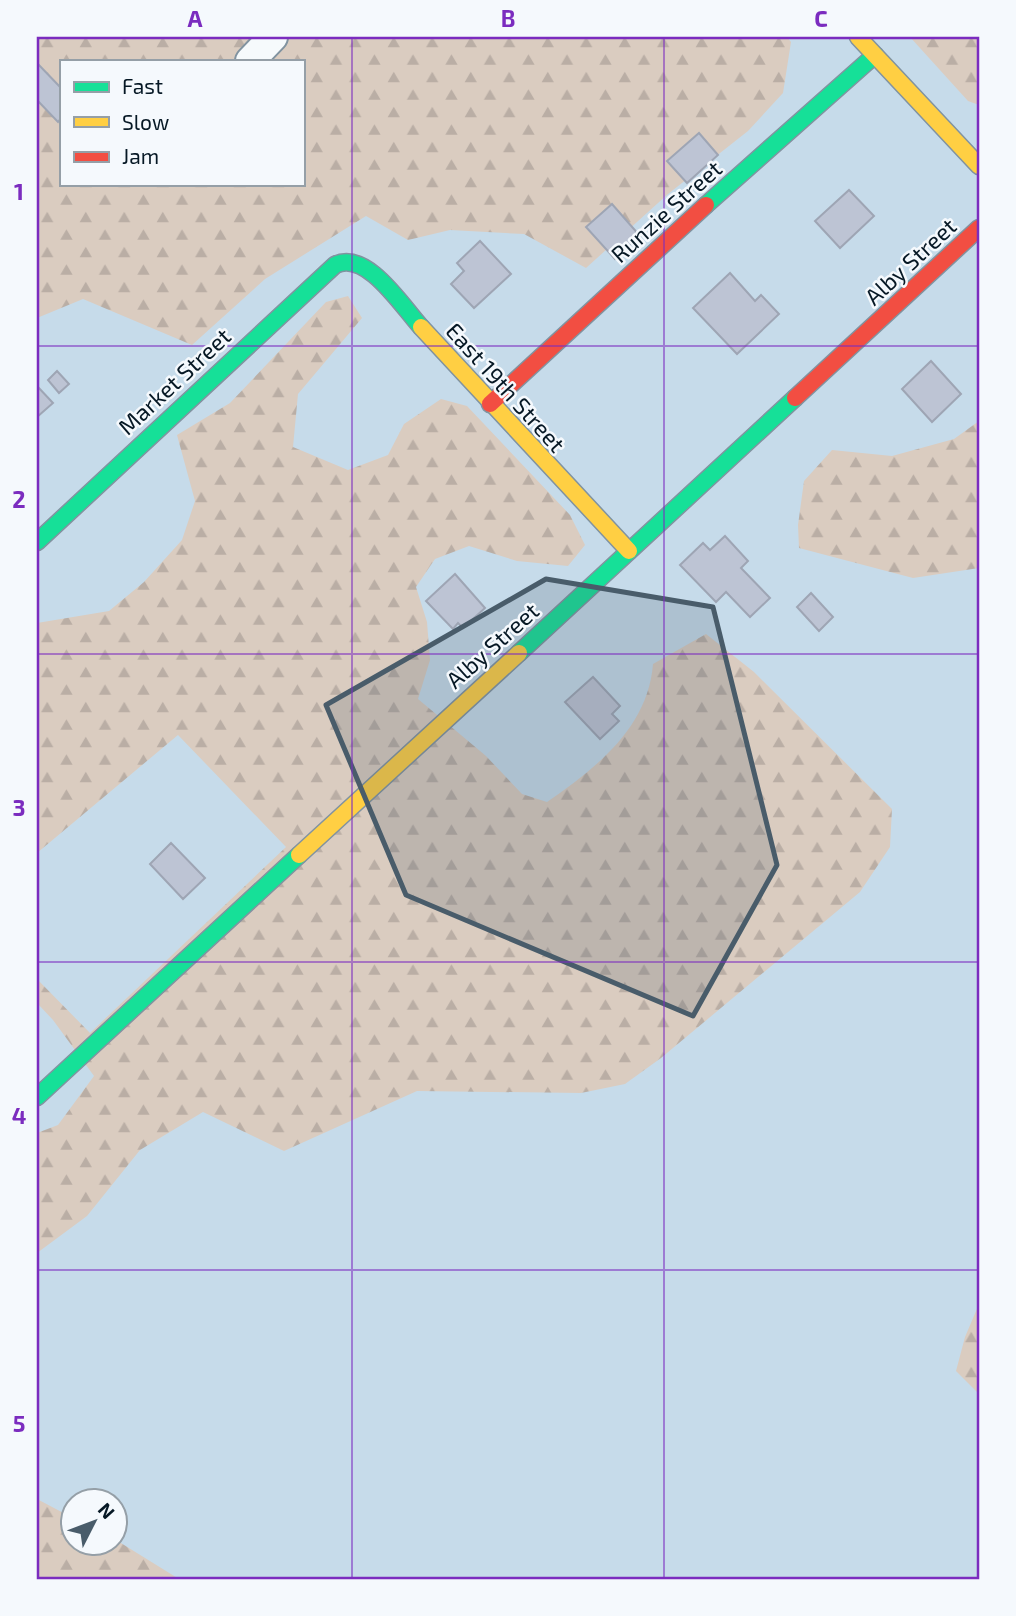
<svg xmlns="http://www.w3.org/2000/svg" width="1016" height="1616" font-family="'Exo 2',sans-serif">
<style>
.forest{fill:url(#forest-firs);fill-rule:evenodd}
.building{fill:#bdc4d4;stroke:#9ea5b4;stroke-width:2}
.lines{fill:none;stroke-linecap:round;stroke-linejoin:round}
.street-casing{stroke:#8193a0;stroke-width:32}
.fast-casing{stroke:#8193a0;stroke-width:19}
.slow-casing{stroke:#8193a0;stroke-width:19}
.jam-casing{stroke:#8193a0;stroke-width:19}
.street{stroke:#f6fafc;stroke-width:28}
.fast{stroke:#16e098;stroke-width:16}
.slow{stroke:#ffcf43;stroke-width:16}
.jam{stroke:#f24e42;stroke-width:16}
.marked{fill:#495c6a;fill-opacity:0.2;stroke:#495c6a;stroke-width:5;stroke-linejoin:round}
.grid{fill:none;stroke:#7b2cbf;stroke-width:2;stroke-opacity:0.55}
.labels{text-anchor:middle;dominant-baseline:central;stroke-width:5;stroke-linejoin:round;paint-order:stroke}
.street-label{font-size:23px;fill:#061825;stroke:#f5f9fd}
.neatline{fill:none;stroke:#7b2cbf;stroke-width:2.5}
.grid-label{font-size:23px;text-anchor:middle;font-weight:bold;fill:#7b2cbf}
</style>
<defs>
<pattern id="forest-firs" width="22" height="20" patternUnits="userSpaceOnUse" patternTransform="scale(1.75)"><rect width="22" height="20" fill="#daccc0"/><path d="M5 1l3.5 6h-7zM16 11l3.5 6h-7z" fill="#baaea5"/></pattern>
</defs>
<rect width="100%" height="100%" fill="#c6dbea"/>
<path class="forest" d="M37,37h750l4,5 -8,51 -35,38 -80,63 -82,74 -62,-34 -74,-4 -42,10 -42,-24 -101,63 -73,66 -109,-46 -46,19zM61,61h242v123h-242z
M910,37h69v68l-11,-4z
M348,296l14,22 -64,76 -5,53 55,23 40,-15 16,-31 37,-25 26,7 103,109 15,30 -17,21 -51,-5 -48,-15 -34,13 -19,28 11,35 3,38 -12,39 68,57 36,38 25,8c49,-34 101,-74 106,-138l53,-30 48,38 138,137 -2,38 -30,45 -199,166 -36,26 -44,9 -164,-2 -133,60 -81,-39 -63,38 -53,66 -50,37v-120l21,-8 36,-49 -41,-56 -16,-17v-24l53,54 196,-186 -108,-112 -141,118v-230l72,-12 35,-29 38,-42 13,-39 -18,-66 53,-32 96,-101z
M979,421v147l-66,10 -114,-30 -1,-23 6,-44 28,-31 60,6 62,-17z
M979,1304v90l-23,-23 9,-34z
M37,1499l36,19 1,24h42v-2l63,39h-142z"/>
<path class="building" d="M37,63l24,25v30l-3,4 -21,-22z
M699,133l19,22 -31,28 -20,-22z
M849,190l25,26 -34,32 -25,-27z
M612,204l28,32 -25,23 -29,-32z
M480,241l31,33 -37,34 -23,-24 13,-13 -7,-8z
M730,273l25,28 6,-6 18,19 -42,40 -44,-46z
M931,361l30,33 -29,28 -30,-33z
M57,371l12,13 -10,9 -11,-13z
M37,386l16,17 -16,14z
M725,536l23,25 -7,7 29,30 -20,19 -24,-25 -10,10 -36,-37 23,-22 7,7z
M455,574l30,34 -22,20 -5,-5 -5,6 -27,-28z
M811,593l22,24 -14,14 -22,-24z
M593,677l27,29 -8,8 7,7 -19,18 -35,-37z
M171,843l34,35 -22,21 -33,-35z"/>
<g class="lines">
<g class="street-casing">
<path id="street" d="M250,61l23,-24"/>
</g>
<g class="fast-casing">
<path id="fast" d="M706,205l169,-150
M37,542l298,-277c31,-16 67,41 86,62
M519,653l276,-255
M37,1097l262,-242"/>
</g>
<g class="slow-casing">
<path id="slow" d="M858,37l121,129
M421,327l208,224
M299,855l220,-202"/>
</g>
<g class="jam-casing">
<path id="jam" d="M795,398l184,-170
M490,404l216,-199"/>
</g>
<use href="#street" class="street"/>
<use href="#fast" class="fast"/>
<use href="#slow" class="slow"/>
<use href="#jam" class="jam"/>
</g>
<path class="marked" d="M546,579l167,28 64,258 -84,151 -287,-121 -80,-190z"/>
<path class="grid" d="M352,37v1542M664,37v1542M37,346h942M37,654h942M37,962h942M37,1270h942"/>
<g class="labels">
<g class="street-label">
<text transform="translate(666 211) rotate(-42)">Runzie Street</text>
<text transform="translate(910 261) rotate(-43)">Alby Street</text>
<text transform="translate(174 381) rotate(-43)">Market Street</text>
<text transform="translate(506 387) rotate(48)">East 19th Street</text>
<text transform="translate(492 645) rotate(-42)">Alby Street</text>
</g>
</g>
<rect width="1016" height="1616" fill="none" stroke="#f5f9fd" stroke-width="77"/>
<rect x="60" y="60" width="245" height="126" fill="#f5f9fd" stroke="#959fa7" stroke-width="2"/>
<rect x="74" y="82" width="35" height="10" fill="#16e098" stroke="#959fa7" stroke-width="2"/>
<text x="122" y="94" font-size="21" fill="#061825">Fast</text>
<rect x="74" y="117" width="35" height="10" fill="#ffcf43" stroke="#959fa7" stroke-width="2"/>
<text x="122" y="130" font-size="21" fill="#061825">Slow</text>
<rect x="74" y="152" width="35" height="10" fill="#f24e42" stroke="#959fa7" stroke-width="2"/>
<text x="122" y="164" font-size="21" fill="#061825">Jam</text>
<g transform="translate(94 1522) rotate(48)"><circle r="33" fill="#f5f9fd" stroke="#959fa7" stroke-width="2"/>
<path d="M0-5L12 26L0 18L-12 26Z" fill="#495c6a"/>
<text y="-10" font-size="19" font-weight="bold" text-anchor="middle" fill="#061825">N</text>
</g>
<rect x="38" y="38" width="940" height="1540" class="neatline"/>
<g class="grid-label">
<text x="195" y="27">A</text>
<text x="508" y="27">B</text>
<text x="821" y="27">C</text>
<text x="19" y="200">1</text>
<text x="19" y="508">2</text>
<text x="19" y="816">3</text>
<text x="19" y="1124">4</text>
<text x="19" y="1432">5</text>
</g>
</svg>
